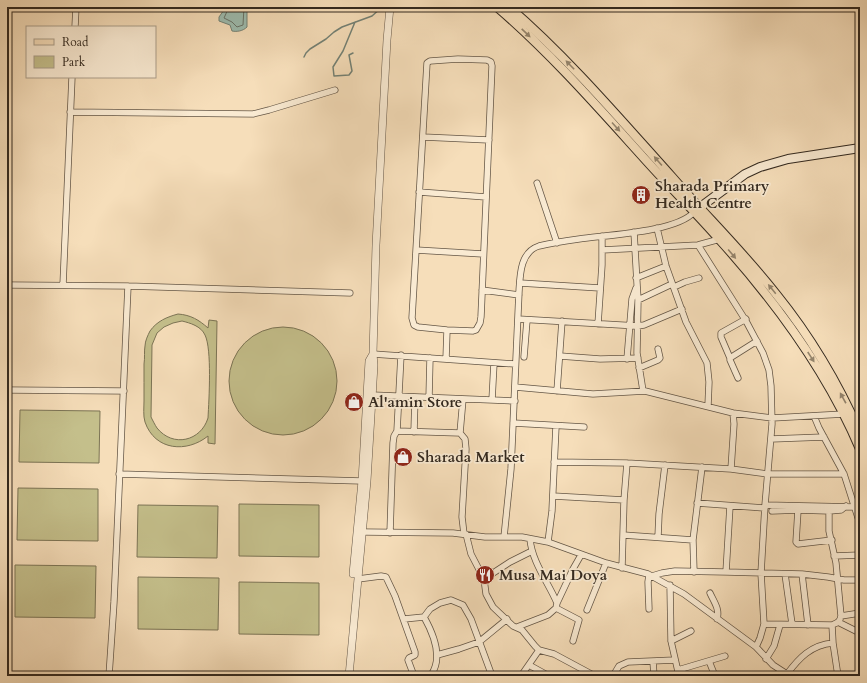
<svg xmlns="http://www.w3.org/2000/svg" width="867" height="683" font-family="Cardo,serif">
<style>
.green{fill:#c4bf8b;stroke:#7c7455;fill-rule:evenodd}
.water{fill:#9dbcaf;stroke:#738175}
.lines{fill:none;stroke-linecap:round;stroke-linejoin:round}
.shore{stroke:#687267;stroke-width:1}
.stream{stroke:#738175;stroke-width:1.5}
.minor-casing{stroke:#645646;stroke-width:7}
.tertiary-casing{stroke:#645646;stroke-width:8}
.secondary-casing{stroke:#33291f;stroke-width:10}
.primary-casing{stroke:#33291f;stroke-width:10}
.minor{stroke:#f9ead2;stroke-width:5.5}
.tertiary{stroke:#f9ead2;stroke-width:7}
.secondary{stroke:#f9ead2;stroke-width:8}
.primary{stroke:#f6deba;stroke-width:8}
.oneway{fill:#94846c}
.labels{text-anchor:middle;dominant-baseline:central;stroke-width:3.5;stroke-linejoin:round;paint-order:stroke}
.poi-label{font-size:15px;font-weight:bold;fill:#33291f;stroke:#f9ead2;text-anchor:start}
</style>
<rect width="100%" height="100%" fill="#f6deba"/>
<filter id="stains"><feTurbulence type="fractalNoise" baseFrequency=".005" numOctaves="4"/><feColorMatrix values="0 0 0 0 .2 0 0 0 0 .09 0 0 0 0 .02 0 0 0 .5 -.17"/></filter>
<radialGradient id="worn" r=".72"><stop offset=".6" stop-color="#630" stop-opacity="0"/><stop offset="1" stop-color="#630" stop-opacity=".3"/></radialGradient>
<path class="green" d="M178,314c13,1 21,6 30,14l1,-8 8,1 -2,123 -7,-1v-7c-21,17 -53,15 -63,-14 -2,-6 -1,-15 -1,-21 0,-12 0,-25 0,-37 1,-6 0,-13 1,-18 0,-5 3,-11 5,-15 7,-10 17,-14 28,-17zM182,321c8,2 19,5 23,14 7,14 4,64 3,83 -7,23 -35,30 -51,10 -2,-3 -4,-7 -6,-11l1,-72 5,-12 7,-6 9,-4z
M229 381a54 54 0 1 1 108 0a54 54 0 1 1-108 0Z
M20,410l80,1 -1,52 -80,-1z
M18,488l80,1v52l-81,-1z
M239,504l80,1v52l-80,-1z
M138,505l80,1 -1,52 -80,-1z
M15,565l81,1 -1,52 -80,-1z
M138,577l81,1 -1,52 -80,-1z
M239,582l80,1v52l-80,-1z"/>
<path class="water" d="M226,7h21v20c-4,4 -10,5 -15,4l-2,-6 -11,-4v-4z"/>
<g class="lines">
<path class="shore" d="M229,7l-5,11 8,4 5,5 6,-2 1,-18"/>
<path class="stream" d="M353,53l-4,2 3,16 -3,4 -15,1 -1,-9 10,-16 12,-29
M304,57l2,-4 4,-4 16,-10 8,-7 8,-5 30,-11 10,-9"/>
<g class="minor-casing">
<path id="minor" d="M75,27l1,-20
M458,59l29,1 4,2 1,4 -11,251 -1,6 -4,7 -3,1 -26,-1 -29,-3 -4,-2 -2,-7 15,-255 3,-2z
M70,112l183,2 16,-4 66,-20
M423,137l66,3
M537,183l20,60
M419,192l67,5
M657,228l9,38 20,56 21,41 2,19 -1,24
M634,232l4,68 -1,53 6,38
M698,245l48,76 17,32 6,17 2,16 1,38 -7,81 -4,68 3,51 -4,14 -4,9
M416,250l67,4
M602,250l96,-5 22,-6
M636,278l30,-12
M520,283l80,5
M7,285l121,1 222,7
M63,285l9,-208
M674,287l11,-5 14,-4
M482,290l37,5
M638,300l34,-16
M518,319l120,7 6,-1 38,-16
M598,324l4,-59v-29
M373,354l142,10
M560,356l40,3 38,-1
M524,357l3,-37
M730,358l-9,-21v-4l25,-14
M446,359l1,-29
M627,359l5,-60 4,-11
M639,368l19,-8 2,-2 -2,-9
M738,378l-8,-18v-2l27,-17
M515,387l78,7 52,-3 88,22 39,5 72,-4
M7,390l117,1
M557,391l5,-70
M372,395l143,6
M429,398l1,-40
M492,400l2,-37
M814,416l5,12 25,46 16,50
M513,423l71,4
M397,431l63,2 5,6 1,10 -4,68 2,17
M414,432l1,-35
M460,433l3,-34
M771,439l53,-2
M554,462l73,1 104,6 36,5h77
M731,469l3,-45 -1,-11
M119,474l243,7
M553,496l71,4
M697,503l68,5
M765,505l90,2
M772,511l26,-1
M829,511l-31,-1 -2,32 2,2 34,-4
M363,532l90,1 32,4h37l26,5 58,21 42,11 36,20 72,53 17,18 17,11
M390,533l3,-90 1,-7 3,-5 4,-76
M466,534l5,20 13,25 2,15 7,13 20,19 9,4 13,16 4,4 15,4 41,22
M623,535l70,5
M504,537l7,-68 8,-177c1,-17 1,-40 20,-46 13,-3 26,-5 40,-7 27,-4 98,-7 115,-27
M658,537l1,-23 6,-49
M530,539c2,23 18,43 27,64l-1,5 23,12 -6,21
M548,542l4,-31 4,-85
M834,556l26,-1
M622,568l2,-68 3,-37
M694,572l-1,-32 9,-73
M726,572l4,-66
M785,574l7,50
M802,574l6,51
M652,576l10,-3 13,-2 51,1 76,2 26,3 16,3h16
M358,579l23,-3 5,1 9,19 20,56v3l-6,3 -1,2 6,16
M484,579l26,-17 22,-11
M670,585l1,56 8,35
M710,593c4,9 10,16 7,26
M557,603l16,-34 8,-14
M649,609l-1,-27 1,-7
M587,610l19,-47
M841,616l19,-3
M424,617l6,-8 10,-6 11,-3 12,5 8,14 21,57
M404,619l20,-2c9,16 20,40 7,58l-9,1
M838,622l22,11
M764,624l68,1c5,-2 8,-3 9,-9l-5,-53 -7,-32v-20l12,-1 5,-4
M832,625l1,18 5,33
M517,627l31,-12 8,-7
M671,641l20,-10
M437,655l22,-6 20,-7 28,-23
M766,659l8,-13 6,-21
M653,661l1,15
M709,661l6,15
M529,665l20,11
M678,670l47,-14
M787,674c12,-16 24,-29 46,-31
M109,676l5,-74 14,-316
M521,676l18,-26
M613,676l6,-10 9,-4 47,-2"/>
</g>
<g class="tertiary-casing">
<path id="tertiary" d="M353,574l9,-93 7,-120 4,-7
M349,676l18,-195 7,-116 -1,-11 3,-109 11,-205 3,-33"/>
</g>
<g class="secondary-casing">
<path id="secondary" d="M695,211l50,-37 15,-7 28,-8 72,-11"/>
</g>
<g class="primary-casing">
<path id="primary" d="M497,7c57,49 106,106 156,161 22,24 45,47 66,71 57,63 108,132 141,210
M509,7c59,51 110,111 163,170 34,39 72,76 104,117 34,42 62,89 84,139"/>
</g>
<use href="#minor" class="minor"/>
<use href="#tertiary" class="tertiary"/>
<use href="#secondary" class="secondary"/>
<use href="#primary" class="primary"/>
</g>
<defs><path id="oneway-solid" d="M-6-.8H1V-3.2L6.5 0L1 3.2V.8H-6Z"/></defs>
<g class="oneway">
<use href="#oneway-solid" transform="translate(526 33) rotate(44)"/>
<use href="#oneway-solid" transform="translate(570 65) rotate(-134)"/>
<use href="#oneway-solid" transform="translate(616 127) rotate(48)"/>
<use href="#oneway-solid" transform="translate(658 161) rotate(-131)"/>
<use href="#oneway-solid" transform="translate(732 254) rotate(50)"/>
<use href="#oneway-solid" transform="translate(772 289) rotate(-129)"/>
<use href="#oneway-solid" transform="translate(811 357) rotate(57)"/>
<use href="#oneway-solid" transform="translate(843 398) rotate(-119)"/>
</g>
<defs>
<g id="building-disc" transform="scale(1)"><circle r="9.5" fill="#8f2418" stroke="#f9ead2"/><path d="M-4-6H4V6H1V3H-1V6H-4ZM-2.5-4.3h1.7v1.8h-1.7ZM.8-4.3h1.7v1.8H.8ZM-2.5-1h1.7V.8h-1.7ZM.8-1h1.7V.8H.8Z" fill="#fff"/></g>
<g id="shop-disc" transform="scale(1)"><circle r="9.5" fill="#8f2418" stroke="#f9ead2"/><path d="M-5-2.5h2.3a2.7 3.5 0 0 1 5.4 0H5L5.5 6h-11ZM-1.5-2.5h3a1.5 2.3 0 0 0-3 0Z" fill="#fff"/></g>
<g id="restaurant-disc" transform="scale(1)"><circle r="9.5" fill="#8f2418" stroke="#f9ead2"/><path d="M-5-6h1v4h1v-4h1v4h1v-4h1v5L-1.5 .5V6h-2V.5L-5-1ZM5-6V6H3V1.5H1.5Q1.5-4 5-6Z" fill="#fff"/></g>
</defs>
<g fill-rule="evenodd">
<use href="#building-disc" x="641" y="195"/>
<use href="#shop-disc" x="354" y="402"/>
<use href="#shop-disc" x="403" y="457"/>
<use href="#restaurant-disc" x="485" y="575"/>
</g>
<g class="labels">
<g class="poi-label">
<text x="655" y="186">Sharada Primary<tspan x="655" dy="17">Health Centre</tspan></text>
<text x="368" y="402">Al'amin Store</text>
<text x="417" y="457">Sharada Market</text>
<text x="499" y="575">Musa Mai Doya</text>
</g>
</g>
<rect width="867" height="683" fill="none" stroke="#f6deba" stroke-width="24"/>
<rect x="8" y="8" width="851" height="667" fill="none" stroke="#33291f" stroke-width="2"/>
<rect x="12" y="12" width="843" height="659" fill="none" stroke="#33291f"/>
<rect x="26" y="26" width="130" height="52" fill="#f9ead2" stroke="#aa9d8a"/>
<rect x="34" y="39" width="20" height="6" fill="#f6deba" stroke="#aa9d8a"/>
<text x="62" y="46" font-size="12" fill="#33291f">Road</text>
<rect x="34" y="56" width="20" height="12" fill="#c4bf8b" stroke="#aa9d8a"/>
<text x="62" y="66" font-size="12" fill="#33291f">Park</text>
<rect width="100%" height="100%" filter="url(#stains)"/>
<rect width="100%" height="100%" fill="url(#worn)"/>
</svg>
